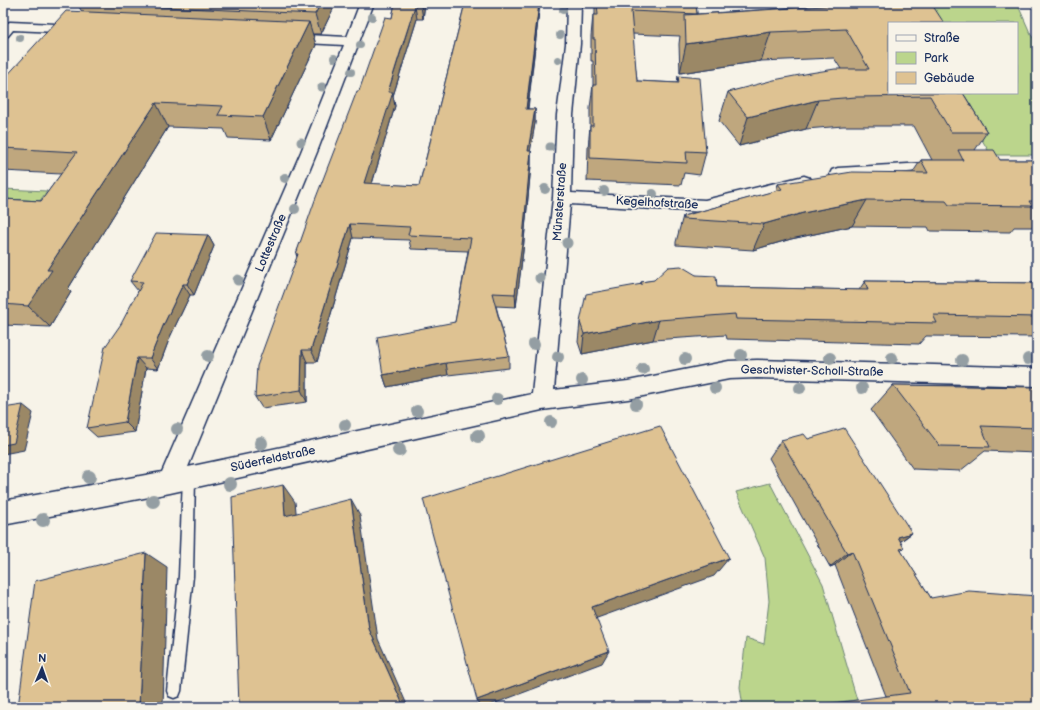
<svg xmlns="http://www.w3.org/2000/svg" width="1040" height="710" font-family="'Balsamiq Sans',sans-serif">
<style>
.green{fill:#bbd58c;stroke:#6b8275}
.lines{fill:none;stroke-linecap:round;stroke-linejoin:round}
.service-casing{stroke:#1b2f5e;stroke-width:3}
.minor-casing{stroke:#1b2f5e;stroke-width:3}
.service{fill:#f7f3e8;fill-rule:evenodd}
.minor{fill:#f7f3e8;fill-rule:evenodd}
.tree{fill:#949ea3}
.wall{fill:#bfa77e;stroke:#1b2f5e}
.shaded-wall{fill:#9b8866;stroke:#1b2f5e}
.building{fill:#dec292;stroke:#1b2f5e}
.labels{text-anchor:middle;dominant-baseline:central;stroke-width:3.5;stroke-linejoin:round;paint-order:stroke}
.street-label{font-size:12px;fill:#1b2f5e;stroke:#f7f3e8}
</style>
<rect width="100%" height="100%" fill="#f7f3e8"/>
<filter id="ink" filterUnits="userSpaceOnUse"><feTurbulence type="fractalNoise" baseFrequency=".025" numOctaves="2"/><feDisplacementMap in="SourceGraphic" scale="8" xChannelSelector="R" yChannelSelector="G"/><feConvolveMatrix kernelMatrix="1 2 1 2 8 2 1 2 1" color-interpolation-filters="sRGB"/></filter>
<g filter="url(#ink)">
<path class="green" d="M901,3h116l14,32 6,8v112h-46l-37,-62h63v-70h-104z
M3,189l44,2 -13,18 -31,-1z
M770,483l53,101 34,116 -62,7h-52l-3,-20 6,-49 18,6 5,-43 -4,-43 -29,-66z"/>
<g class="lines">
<g class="service-casing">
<path id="service" d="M189,472l4,2 2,4 -2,98 -12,115 -2,5 -5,2 -5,-2 -2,-5 12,-115 4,-98 2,-4z"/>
</g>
<g class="minor-casing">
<path id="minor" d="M360,3h14l-57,149 -129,315 344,-73 21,-196 4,-83 9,-71 1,-41h14l-1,41 -7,71 -2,78 134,7 99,-24 6,2 3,4 -3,4 -105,26 -135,-8 -16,186 74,-9 101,-20 28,-1 280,8v18l-280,-8 -28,1 -101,20 -86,11 -372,83 -167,32v-24l159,-29 139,-320 43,-107 -58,-3 -5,-1 -2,-3 2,-3 5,-1 61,3z
M10,22l69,3 5,1 2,3 -2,3 -5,1 -66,-3 -5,6 -5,1v-12z
M943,162l6,2 2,4 -2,4 -111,8 -6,-2 -2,-4 2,-4 6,-2z"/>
</g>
<use href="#service" class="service"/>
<use href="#minor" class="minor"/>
</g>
<g class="tree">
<circle cx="563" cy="10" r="4"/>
<circle cx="372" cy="17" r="4"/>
<circle cx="560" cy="35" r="4"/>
<circle cx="20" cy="38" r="4"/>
<circle cx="360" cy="45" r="4"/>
<circle cx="334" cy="58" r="4"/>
<circle cx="558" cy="60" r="4"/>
<circle cx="351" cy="72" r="4"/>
<circle cx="322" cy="87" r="4.5"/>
<circle cx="301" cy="142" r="4.5"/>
<circle cx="550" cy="147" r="4.5"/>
<circle cx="285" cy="178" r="5"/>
<circle cx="545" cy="189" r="5"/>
<circle cx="604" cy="191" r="5"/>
<circle cx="653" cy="194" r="5"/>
<circle cx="295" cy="209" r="5"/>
<circle cx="567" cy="243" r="5.5"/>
<circle cx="540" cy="278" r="5.5"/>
<circle cx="238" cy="280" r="5.5"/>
<circle cx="534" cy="344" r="6"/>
<circle cx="741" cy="355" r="6"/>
<circle cx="208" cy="356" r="6"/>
<circle cx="558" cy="357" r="6"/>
<circle cx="830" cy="358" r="6"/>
<circle cx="892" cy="358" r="6"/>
<circle cx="685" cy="359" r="6"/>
<circle cx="1028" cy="359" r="6"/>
<circle cx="962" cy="360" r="6"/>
<circle cx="643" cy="369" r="6"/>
<circle cx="582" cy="380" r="6"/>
<circle cx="715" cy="388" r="6"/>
<circle cx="800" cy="388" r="6"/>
<circle cx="862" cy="388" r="6"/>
<circle cx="497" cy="399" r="6"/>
<circle cx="636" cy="404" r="6"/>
<circle cx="417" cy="411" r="6"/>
<circle cx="551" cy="422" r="6"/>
<circle cx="345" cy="425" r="6"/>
<circle cx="177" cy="429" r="6"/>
<circle cx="478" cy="436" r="7"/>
<circle cx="261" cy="443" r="7"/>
<circle cx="399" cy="450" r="7"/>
<circle cx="89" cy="477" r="7"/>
<circle cx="230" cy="484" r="7"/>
<circle cx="153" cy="501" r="7"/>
<circle cx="43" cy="520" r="7"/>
</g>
<path class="wall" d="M77,3h259l-15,31h-8l3,11 -45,95 -43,-2 -4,-9 -56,-2 -100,162 3,3 -21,35 -47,-2v-126l38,2 20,-27 -58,-3v-91l79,-68z
M395,3h30l-2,16h-6l-24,77 2,10 -23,78 47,2 46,-183h75l-12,106h7v14l-5,28h1v14l-8,86 -7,56 -20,-1 13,50v12l-61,7 -61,12 -4,-12 72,-53 13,-71 -57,-2 -2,-9 -56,-2 -36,124h-10v40l-45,6 -7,-11 42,-140 -1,-3 63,-163 33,-73z
M595,3h101l1,11 164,-11h70l-42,20 74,70 24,39 -12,18 25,10h37v67h-23l-4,5 -80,-1 -2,-4 -76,-1 -61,13 -38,11 -77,-5v-3l7,-26 93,-25 2,-7 135,-12 8,-12h11l-18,-34h-71l-37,3 -67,17 -20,-25 9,-29 113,-23 -7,-11 -73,3 -81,12 -1,-29 1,-8 -48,-2 5,47 40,2 1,-7 28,76 -6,23 -16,-2 -3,12 -94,-4 1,-33 2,-22v-18l3,-23v-24h-2v-25l2,-21h2z
M208,235l6,11 -20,49h-4l-20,42 -12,32 -12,-1 -11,64 -38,5 -10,-9 51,-137 -8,-10z
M696,275l21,12 142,3 6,-9 170,2 2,-1v55l-111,-1 -7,8 -192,-5 -1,-4 -73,5 -71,14 -4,-12 2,-20 60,-37 1,-3z
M893,385l144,2v66l-52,-2 -25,20 -47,-2 -42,-59z
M808,439l104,94 -12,9 4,6 -3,3 30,47 106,109 -151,-11 -51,-131 -5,2 -61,-109 12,-18z"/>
<path class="shaded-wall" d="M3,3h6l-6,6z
M321,3h15l-15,31 -6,-20z
M422,3h3l-2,16 -2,-13z
M539,3h1l-14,119v-13z
M415,6l2,13 -24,77 2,10 -27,91 -4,-14 24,-91z
M309,22l7,23 -45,95 -8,-23z
M771,32l-10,29 -81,12 6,-29z
M818,100l-12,29 -67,17 9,-29z
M156,103l12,24 -100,162 3,3 -21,35 -22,-21 19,-36z
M535,109v14l-7,42v-14z
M531,151v14l-8,86 -7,56 -1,-13z
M867,200l-15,26 -61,13 -38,11 11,-26 39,-11z
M350,224l3,14 -36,124 -6,-12z
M208,235l6,11 -20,49 -7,-11z
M183,284l7,11 -20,42 -12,32 -8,-11 13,-32z
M659,320l-6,20 -71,14 2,-20z
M302,350l5,12v40l-6,-12z
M137,358l9,10 -11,64 -10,-10z
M446,363l2,12 -61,12 -4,-12z
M23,405l10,8 -9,37 -21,4v-9z
M283,485l12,17 3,29 -13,-15z
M351,499l9,16 18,124 30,68h-4l-35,-78z
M912,533l-20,14 6,-10z
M852,551l-17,14 -5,2 17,-14z
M146,553l21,14 -4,140h-24z
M729,558l-15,18 -128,46 6,-15z
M609,651l-7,12 -117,44h-5l-3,-7z"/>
<path class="building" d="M77,3h244l-6,11z
M395,3h27l-1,3h-6l-13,41 -14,45h5l-29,91 55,3 46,-183h74l-13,106h9l-7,42h3l-8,86 -8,57 -23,-1 17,63 -63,7 -63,12 -6,-38 78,-15 16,-84 -63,-3 2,-8 -60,-3 -39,126h-9l-1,40 -46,7 2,-31 41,-112h-2l19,-54 42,-109h2l26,-74 7,1z
M597,3h99l1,11 -66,-3 6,70 42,2 -1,-7 22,2 6,74 -20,-1 1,12 -97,-5v-32h3v-41h3l-1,-46h-2v-24h5z
M868,3h63l13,20h-55v70h74l24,39h-36l-21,-36 -74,1 -38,3 -70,17 -20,-25 46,-12 36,-7 25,-4h34l-23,-40 -75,3 -85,12 -1,-29z
M66,11l243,11 -46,95 -45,-2 5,-9 -67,-3 -109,167h5l-24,36 -25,-2v-105l38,2 36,-49 -74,-4v-68z
M958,150h36l6,10h37v41h-8l3,5 -83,-1 -3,-4 -79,-1 -64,13 -39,11 -81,-5v-3l99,-27 -4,-5 74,-12 76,1 -7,-13h42z
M156,233l52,2 -21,49h-4l-20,42 -13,32h-13l-12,64 -38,6 18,-81 16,-23 22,-42 -13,-1z
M681,266l15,9 20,1 1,11 151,3 -3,-9 172,2v34l-104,-2 4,8 -201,-4 -1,-5 -76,6 -75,14 -4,-12 6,-28 56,-10 -1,-2 13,-2 14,-13z
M893,385l144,2v41l-56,-2 9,21 -50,-1z
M23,405l-9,38 -11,2v-37z
M660,426l69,132 -137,49 17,44 -132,49 -54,-201z
M844,428l68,105 -14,4 6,11 -4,1 31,49 38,-7 68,5v111h-233l106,-14 -58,-142 -5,2 -66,-113 23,-6 4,5z
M283,485l2,31 66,-17 18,130 35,78h-165l-7,-210z
M146,553l-7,154h-121l17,-126z"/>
</g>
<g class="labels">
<g class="street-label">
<text transform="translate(560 202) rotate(-86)">Münsterstraße</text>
<text transform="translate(657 203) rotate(3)">Kegelhofstraße</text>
<text transform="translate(271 243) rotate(-67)">Lottestraße</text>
<text transform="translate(812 371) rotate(1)">Geschwister-Scholl-Straße</text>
<text transform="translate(273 459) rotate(-12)">Süderfeldstraße</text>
</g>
</g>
<rect width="1040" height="710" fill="none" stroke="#f7f3e8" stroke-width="16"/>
<rect x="8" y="8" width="1024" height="694" fill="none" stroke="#1b2f5e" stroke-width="1.5" filter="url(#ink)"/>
<rect x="888" y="22" width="130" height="72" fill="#f7f3e8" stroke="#9fa5b1"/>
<rect x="896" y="35" width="20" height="6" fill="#f7f3e8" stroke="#9fa5b1"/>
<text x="924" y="42" font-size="12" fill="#1b2f5e">Straße</text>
<rect x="896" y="52" width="20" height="12" fill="#bbd58c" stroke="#9fa5b1"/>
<text x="924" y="62" font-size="12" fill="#1b2f5e">Park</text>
<rect x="896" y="72" width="20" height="12" fill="#dec292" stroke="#9fa5b1"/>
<text x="924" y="82" font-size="12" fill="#1b2f5e">Gebäude</text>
<g transform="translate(42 668) rotate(2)" stroke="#f7f3e8" stroke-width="3" paint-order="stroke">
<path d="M0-3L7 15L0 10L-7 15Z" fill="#1b2f5e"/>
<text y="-6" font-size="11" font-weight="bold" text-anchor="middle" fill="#1b2f5e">N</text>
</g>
</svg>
